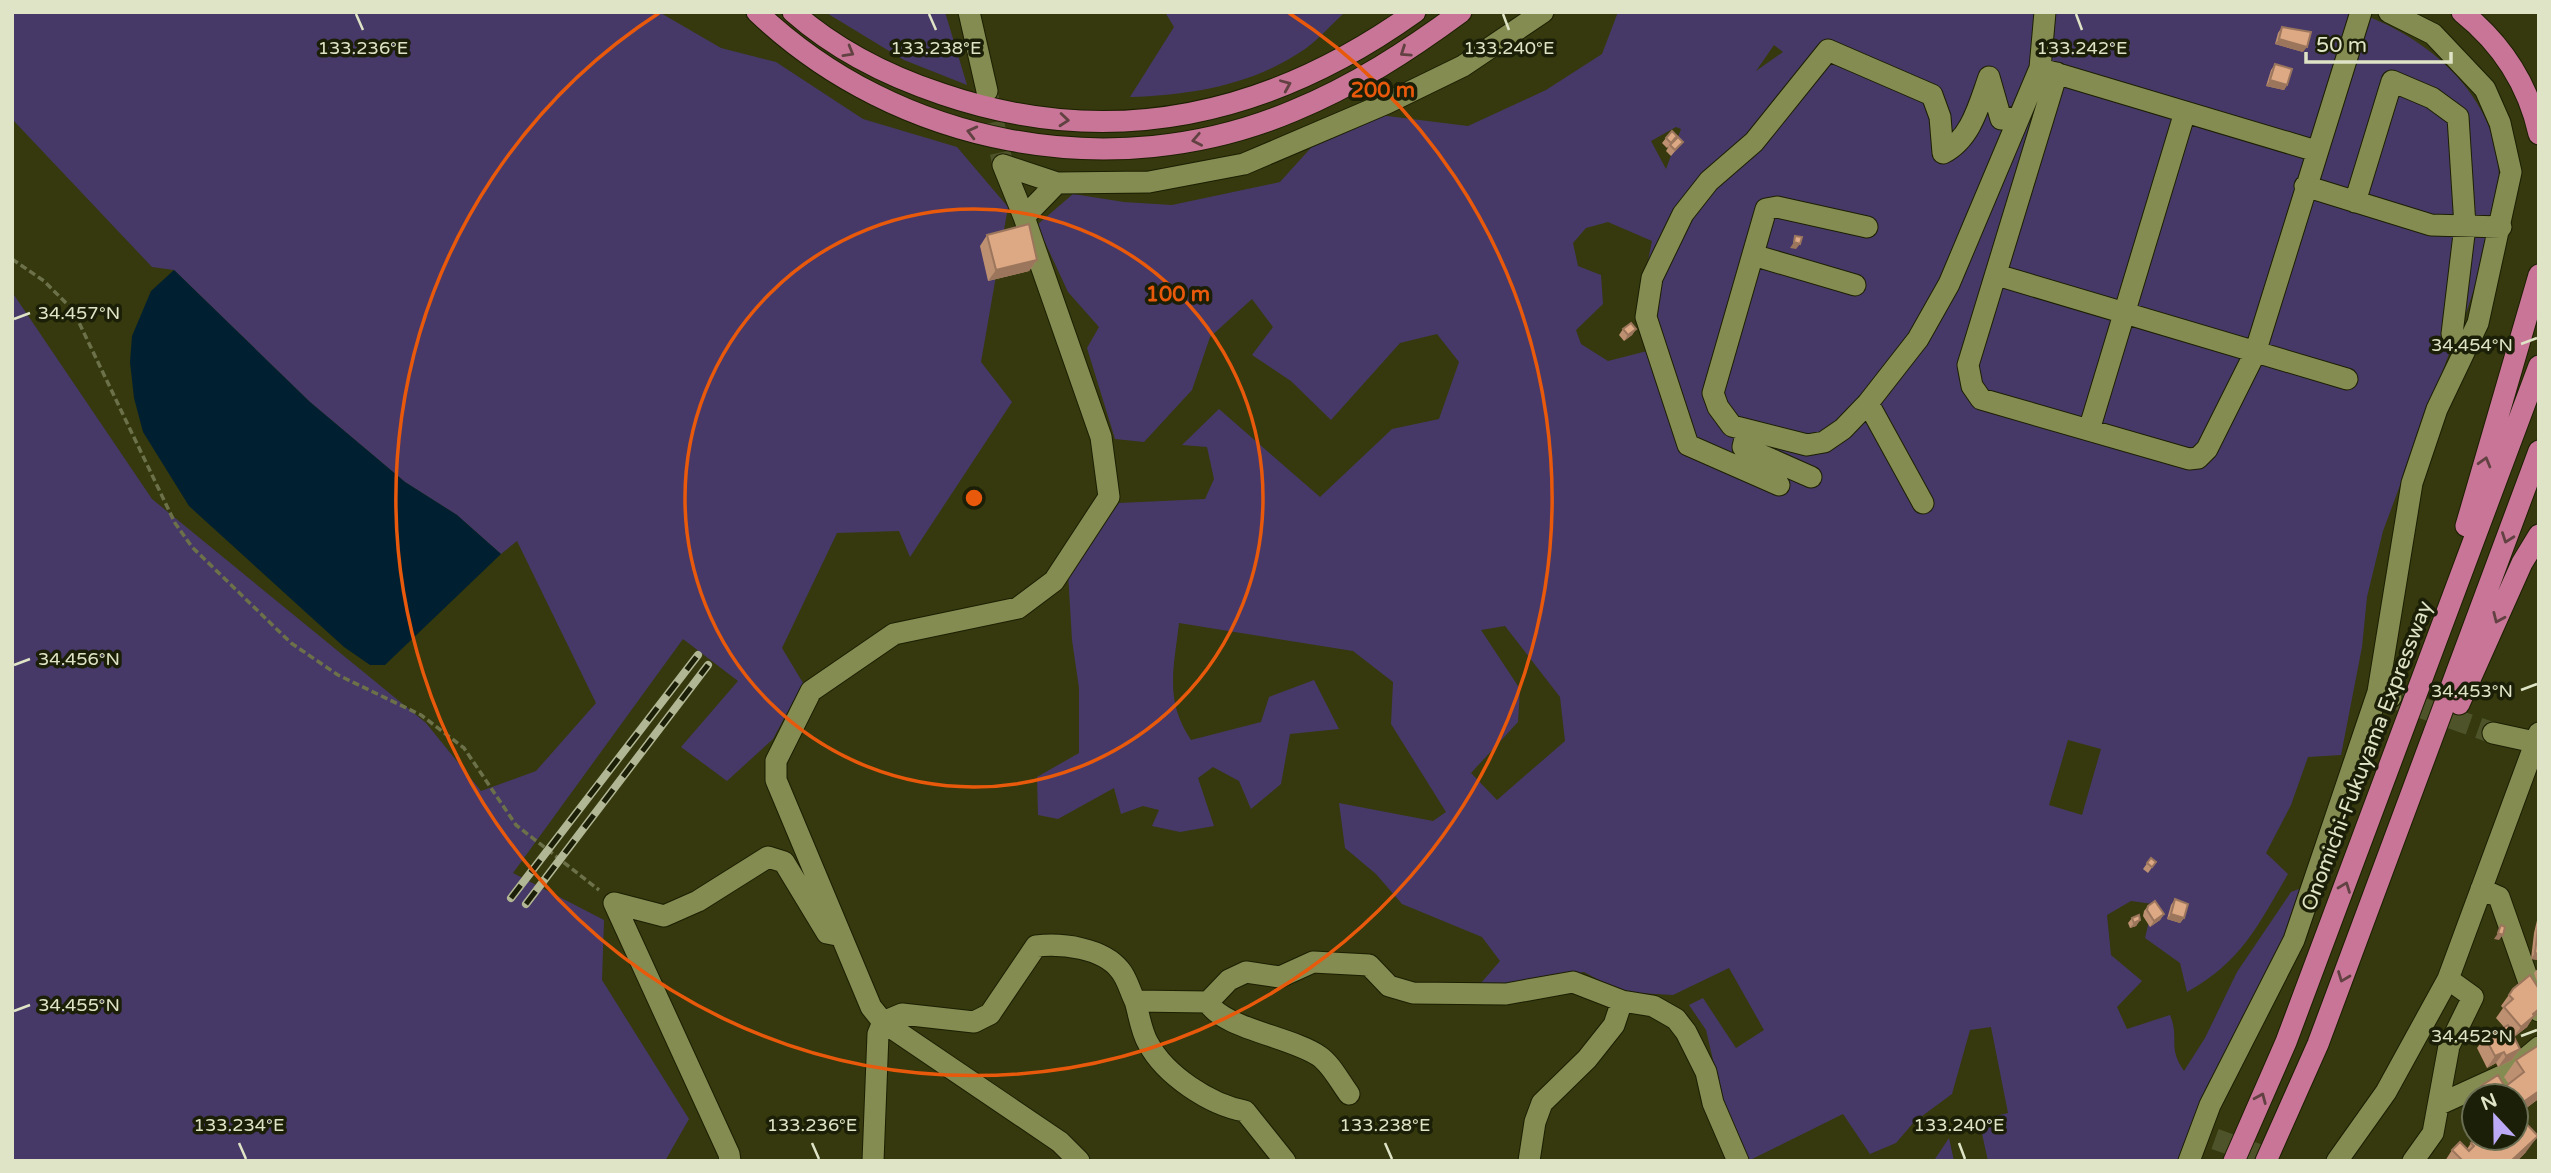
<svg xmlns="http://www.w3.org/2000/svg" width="2551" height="1173" font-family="'Varela Round',sans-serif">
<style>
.green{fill:#463968;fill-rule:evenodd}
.water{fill:#002031}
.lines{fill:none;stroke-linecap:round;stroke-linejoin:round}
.minor-tunnel{stroke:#4e5329;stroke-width:21;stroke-dasharray:21 10;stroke-linecap:butt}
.minor-casing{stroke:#1c1f02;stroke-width:23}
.highway-casing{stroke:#1c1f02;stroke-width:23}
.path{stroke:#6c7149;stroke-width:3.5;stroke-dasharray:7 3.5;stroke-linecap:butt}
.minor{stroke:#848c52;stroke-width:21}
.highway{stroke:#c97597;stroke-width:21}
.rail-casing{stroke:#b1b694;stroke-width:8}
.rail{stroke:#1c1f07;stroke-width:5;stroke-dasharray:16;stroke-linecap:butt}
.wall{fill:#be9072}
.shaded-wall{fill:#9b765c}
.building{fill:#dda884;stroke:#9b765c;stroke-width:2}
.oneway{stroke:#614141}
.ticks{fill:none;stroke:#dfe4c6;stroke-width:2.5}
.ring{fill:none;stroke:#e8590c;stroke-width:3.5}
.labels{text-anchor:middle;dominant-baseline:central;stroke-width:7;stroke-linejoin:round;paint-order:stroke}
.street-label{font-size:21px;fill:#dfe4c6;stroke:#1c1f07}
.ticks-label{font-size:18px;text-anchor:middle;fill:#dfe4c6;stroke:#1c1f07;stroke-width:7;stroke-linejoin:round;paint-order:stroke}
.centre{fill:#e8590c;stroke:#1c1f07;stroke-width:3.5}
.ring-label{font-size:21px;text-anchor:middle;font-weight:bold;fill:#e8590c;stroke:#1c1f07;stroke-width:7;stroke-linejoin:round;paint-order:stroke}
</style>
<rect width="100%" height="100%" fill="#35390d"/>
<path class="green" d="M12,12h647l62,36 55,14 87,57 94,28 51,60 -27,155 31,40 -102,155 -11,-26 -62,2 -55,115 21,35 -30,56 -46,42 -46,-34 57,-66 -55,-42 -170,234 91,47 -2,60 87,139 -24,42h-653v-869l140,207 274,224 55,68 55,-20 60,-68 -79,-162 -16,13 -44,-39 -52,-33 -95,-80 -136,-132 -22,-3 -140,-148z
M825,12h120l22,73 -63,-25z
M1165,12h180c-13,12 -26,27 -40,37 -52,36 -113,46 -175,48l44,-70z
M1618,12h737c72,23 144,85 144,166 0,29 -13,71 -21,99 -9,26 -15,50 -28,74l-67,180 -16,66 -5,50 -21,108 -33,2 -17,48 -25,48 22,21c-31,53 -46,87 -101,118l-7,-29 -35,-25 8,-34 -22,-3 -24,14 4,40 31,26 -25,26 10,22 43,-14c10,25 -3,31 14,56l21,-33 32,-66 54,-80 13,-5 -20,58 -77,141 -30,75h-189l-9,-41 29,-7 -17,-86 -21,3 -18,64 -38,28 -18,21 -26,11 -27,-40 -95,47 -24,-54 -18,-77 -17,-25 14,-7 33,50 28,-18 -35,-62 -56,27 -52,-3 -37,-20 -77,13 -26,-2 19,-22 -18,-24 -80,-33 -26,-30 -31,-26 -6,-45 94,18 13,-9 -55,-88 2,-42 -40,-31 -174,-28c-5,45 -15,77 12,117l70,-18 8,-25 45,-17 25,49 -49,5 -9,50 -30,25 -12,-28 -26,-14 -15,11 16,48 -34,6 -28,-6 7,-16 -16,-4 -22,8 -7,-26 -56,31 -20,-4 -1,-38 42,-24v-65l-7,-48 -4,-67 51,-70 86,-4 9,-20 -7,-32 -25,-2 37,-36 101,88 72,-68 47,-10 20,-57 -22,-28 -37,9 -69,77 -40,-39 -39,-26 21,-28 -21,-28 -42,38 -18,53 -48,52 -29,-3 -28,-91 12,-21 -31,-35 -31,-67 36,-31 51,8 48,3 108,-23 38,-42 53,-26 97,12 78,-36 56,-36zM1774,45l9,7 -27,19zM1676,127l5,2 -15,40 -15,-28zM1608,222l44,19 -16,78 11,32 -39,10 -27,-17 -5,-14 27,-26 -2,-29 -23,-9 -5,-23 13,-15zM1505,626l55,71 5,44 -68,59 -26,-27 47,-51 2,-33 -39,-59zM2068,740l33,9 -19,66 -33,-10z
M1949,1138l5,23h-21l2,-2z"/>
<path class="water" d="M174,270l136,132 95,80 52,33 44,39 -116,111h-15l-26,-18 -155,-141 -46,-74 -9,-34 -4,-36 2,-26 19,-45z"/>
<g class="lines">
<path class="minor-tunnel" d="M987,92l16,73
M2391,697l102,36
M2215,1139l62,22"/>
<g class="minor-casing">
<path id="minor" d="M969,12l18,79
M2389,12l44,22 52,55 15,34 11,49 -33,151 -41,86 -25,74 -34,209 13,5
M2045,70l271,81
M2057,73l-89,292 4,21 9,13 208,60 9,-1 9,-9 48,-96 106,-341
M1003,165l54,18 92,-1 95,-18 143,-61 76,-37 80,-54
M1003,165l21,52
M1057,183l-33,34 77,220 8,60 -55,84 -36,27 -124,26 -83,57 -35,70v19l95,227 12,15 177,120 19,19
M2305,186l126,39 70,2
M2355,202l37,-121 40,17 26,19 7,109 -13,108
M1867,227l-90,-20 -11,2 -53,184 5,14 14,19 75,19 17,-3 19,-13 25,-26 50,-64 31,-55 91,-216 5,-56
M1753,255l102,30
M1997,275l350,104
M1868,403l55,100
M1747,430l-4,17 68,30
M2089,430l96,-318
M1779,485l-91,-40 -42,-128 6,-39 31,-64 26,-33 45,-39 74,-92 104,45 8,22 3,36c28,-14 36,-48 46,-76l12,42 18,-2
M2493,733l46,10
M2481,889l18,8 40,114
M1135,1001c4,13 6,30 13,42 17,32 62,62 97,68l40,50
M1208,1002c13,26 84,35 111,54 12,8 21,26 30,38
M2440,1104l68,-31 31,-26
M730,1161l-1,-7 -115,-251 50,13 34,-15 70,-44 16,5 43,71 10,2
M873,1161l5,-127 5,-12 19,-8 72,8 16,-8 46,-68c26,-3 67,2 84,24 7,8 10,21 15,31l73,1 21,-22 17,-8 34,5 33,-15 56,3 20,21 24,7 93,1 67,-12 49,19 31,5 23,13 10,13 20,40 7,31 25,58
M1529,1161l6,-39 7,-19 45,-44 27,-34 8,-24
M2189,1161l21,-56 84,-165 84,-248
M2337,1161l49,-69 62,-113 91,-246
M2413,1161l20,-28 16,-87 24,-49 -25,-18"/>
</g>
<g class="highway-casing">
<path id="highway" d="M757,12c141,134 356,175 536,99 61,-25 115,-60 168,-99
M793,12c43,38 95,64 149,82 170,58 329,21 473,-82
M2462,12c40,32 66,72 77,122
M2466,526l73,-251
M2459,704l63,-141 17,-28
M2234,1161l52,-119 253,-676
M2266,1161l52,-117 221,-593"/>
</g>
<path class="path" d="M12,259l32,22 29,29 102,213 17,24 99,96 47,32 83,40 43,33 52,77 83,65"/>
<use href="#minor" class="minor"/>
<use href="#highway" class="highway"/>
<g class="rail-casing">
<path id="rail" d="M511,898l187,-243
M526,904l182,-239"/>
</g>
<use href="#rail" class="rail"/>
</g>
<path class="wall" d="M2282,27l21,25 -28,-8 3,-11z
M2275,64l12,21 -3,5 -18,-4 5,-16z
M1666,138l7,5 10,-1 -12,14 -5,-5 3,-5 -2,2 -5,-5z
M987,235l50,25 -8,11 -41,10 -8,-35z
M1623,329h13l-4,6 -8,6 -5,-6z
M2151,858l5,4 -8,11 -5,-4z
M2175,899l9,19 -4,5 -13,-4 4,-14z
M2148,906l16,8 -4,6 -10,7 -7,-11 1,-5z
M2539,912v48l-8,-1 3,-26z
M2132,918l8,2 -4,6 -6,2 -2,-5z
M2539,967v20l-5,-14z
M2513,989l19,30 -5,8 -13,10 6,12 -8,11 -14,7 -2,-4 -9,5 -10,-20 8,-11 19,-10 -8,-9 7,-10 -2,-2z
M2539,1045l-2,55 -20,15 9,37 -9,9h-72l7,-11 15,-1 4,-6 45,-5v-42h-36l-3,-4 4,-6 24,1 4,-3 -5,-7 12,-17z
M2474,1117v20l-8,-11 4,-6z"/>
<path class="shaded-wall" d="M2279,39l28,8 -4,5 -28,-8z
M2270,80l17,5 -3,5 -18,-4z
M1794,242l6,2 -4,5 -6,-1z
M1037,260l-8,11 -41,10 8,-11z
M1636,329l-4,6 -8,6 4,-6z
M2164,914l-4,6 -10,7 4,-6z
M2171,914l13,4 -4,5 -13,-4z
M2140,920l-4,6 -6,2 4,-5z
M2498,933l5,2 -4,5 -5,-1z
M2535,953l4,1v6l-8,-1z
M2539,1009v4l-7,6 -5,8 -14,11 8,-11 12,-13z
M2520,1049l-8,11 -14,7 8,-11z
M2504,1052l-8,11 -9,5 8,-12z
M2539,1091v6l-2,3 -21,16v-9z
M2538,1136l-12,16 -9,9h-6z"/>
<path class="building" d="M2282,27l29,5 -4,15 -28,-8z
M2275,64l17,5 -5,16 -17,-5z
M1672,131l5,5 -6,7 -5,-5z
M1678,137l5,5 -8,8 -5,-5z
M1029,224l8,36 -41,10 -9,-35z
M1795,236l7,1 -2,7 -6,-2z
M1631,323l5,6 -8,6 -5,-6z
M2151,858l5,4 -4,5 -5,-4z
M2175,899l13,5 -4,14 -13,-4z
M2155,901l9,13 -10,7 -7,-11 1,-4z
M2139,915l1,5 -6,3 -2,-5z
M2501,925l4,2 -2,8 -5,-2z
M2538,927h1v27l-4,-1z
M2530,975l9,14v20l-6,5 1,2 -13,11 -17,-20 9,-8 -4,-4 4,-6z
M2508,1025l12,24 -14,7 -2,-4 -9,4 -10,-19z
M2539,1045v46l-23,16v-11h-17l-2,-3 27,-21 -8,-12z
M2498,1075l7,12 -15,9h-3l-6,-10z
M2516,1113l22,23 -27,25h-52l2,-2 -9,-9 8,-8 9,9 5,-5 -3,-3 5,-5h40z
M2474,1117v9l-4,-6z"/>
<defs><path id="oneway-chevron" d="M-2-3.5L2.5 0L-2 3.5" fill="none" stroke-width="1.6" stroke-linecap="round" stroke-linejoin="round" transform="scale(1.75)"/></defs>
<g class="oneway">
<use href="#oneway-chevron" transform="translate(849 52) rotate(30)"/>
<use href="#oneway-chevron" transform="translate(1405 52) rotate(146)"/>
<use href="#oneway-chevron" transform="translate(1286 85) rotate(-23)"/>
<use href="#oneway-chevron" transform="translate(1064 120) rotate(5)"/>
<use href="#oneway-chevron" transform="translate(972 132) rotate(-166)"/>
<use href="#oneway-chevron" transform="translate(1197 140) rotate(169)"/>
<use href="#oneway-chevron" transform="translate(2485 462) rotate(-74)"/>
<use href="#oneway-chevron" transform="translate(2507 538) rotate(110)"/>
<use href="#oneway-chevron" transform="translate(2498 618) rotate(114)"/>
<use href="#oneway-chevron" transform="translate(2345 887) rotate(-69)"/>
<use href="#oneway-chevron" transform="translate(2343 977) rotate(111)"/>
<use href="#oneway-chevron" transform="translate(2261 1098) rotate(-67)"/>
</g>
<path class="ticks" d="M356,14l7,16M929,14l7,16M1503,14l6,16M2076,14l6,16M14,319l16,-6M2521,344l16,-6M14,665l16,-6M2521,690l16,-6M14,1011l16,-6M2521,1036l16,-6M239,1143l7,16M812,1143l7,16M1385,1143l7,16M1959,1143l6,16"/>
<g class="ring">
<circle cx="974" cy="498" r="289"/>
<path d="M1289 13A578 578 0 1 1 659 13"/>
</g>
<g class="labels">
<g class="street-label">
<text transform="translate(2367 756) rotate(-69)">Onomichi-Fukuyama Expressway</text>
</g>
</g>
<g class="ticks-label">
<text x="363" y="54">133.236°E</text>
<text x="936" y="54">133.238°E</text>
<text x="1509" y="54">133.240°E</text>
<text x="2082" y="54">133.242°E</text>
<text x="79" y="319">34.457°N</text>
<text x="2472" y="351">34.454°N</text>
<text x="79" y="665">34.456°N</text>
<text x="2472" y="697">34.453°N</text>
<text x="79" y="1011">34.455°N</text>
<text x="2472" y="1042">34.452°N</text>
<text x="239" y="1131">133.234°E</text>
<text x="812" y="1131">133.236°E</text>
<text x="1385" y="1131">133.238°E</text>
<text x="1959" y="1131">133.240°E</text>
</g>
<circle cx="974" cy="498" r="10" class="centre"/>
<g class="ring-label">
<text x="1383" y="97">200 m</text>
<text x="1178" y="301">100 m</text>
</g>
<rect width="2551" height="1173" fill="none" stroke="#dfe4c6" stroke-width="28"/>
<g transform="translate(2495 1117) rotate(338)"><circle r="33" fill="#1c1f07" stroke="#6a6e53" stroke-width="2"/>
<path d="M0-5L12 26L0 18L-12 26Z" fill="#bcaaf6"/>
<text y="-10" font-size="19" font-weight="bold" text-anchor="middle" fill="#dfe4c6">N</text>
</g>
<path d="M2306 52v10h145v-10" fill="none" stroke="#dfe4c6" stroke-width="3.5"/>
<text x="2316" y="52" font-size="21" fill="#dfe4c6" stroke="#1c1f07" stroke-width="5" paint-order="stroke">50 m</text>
</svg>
